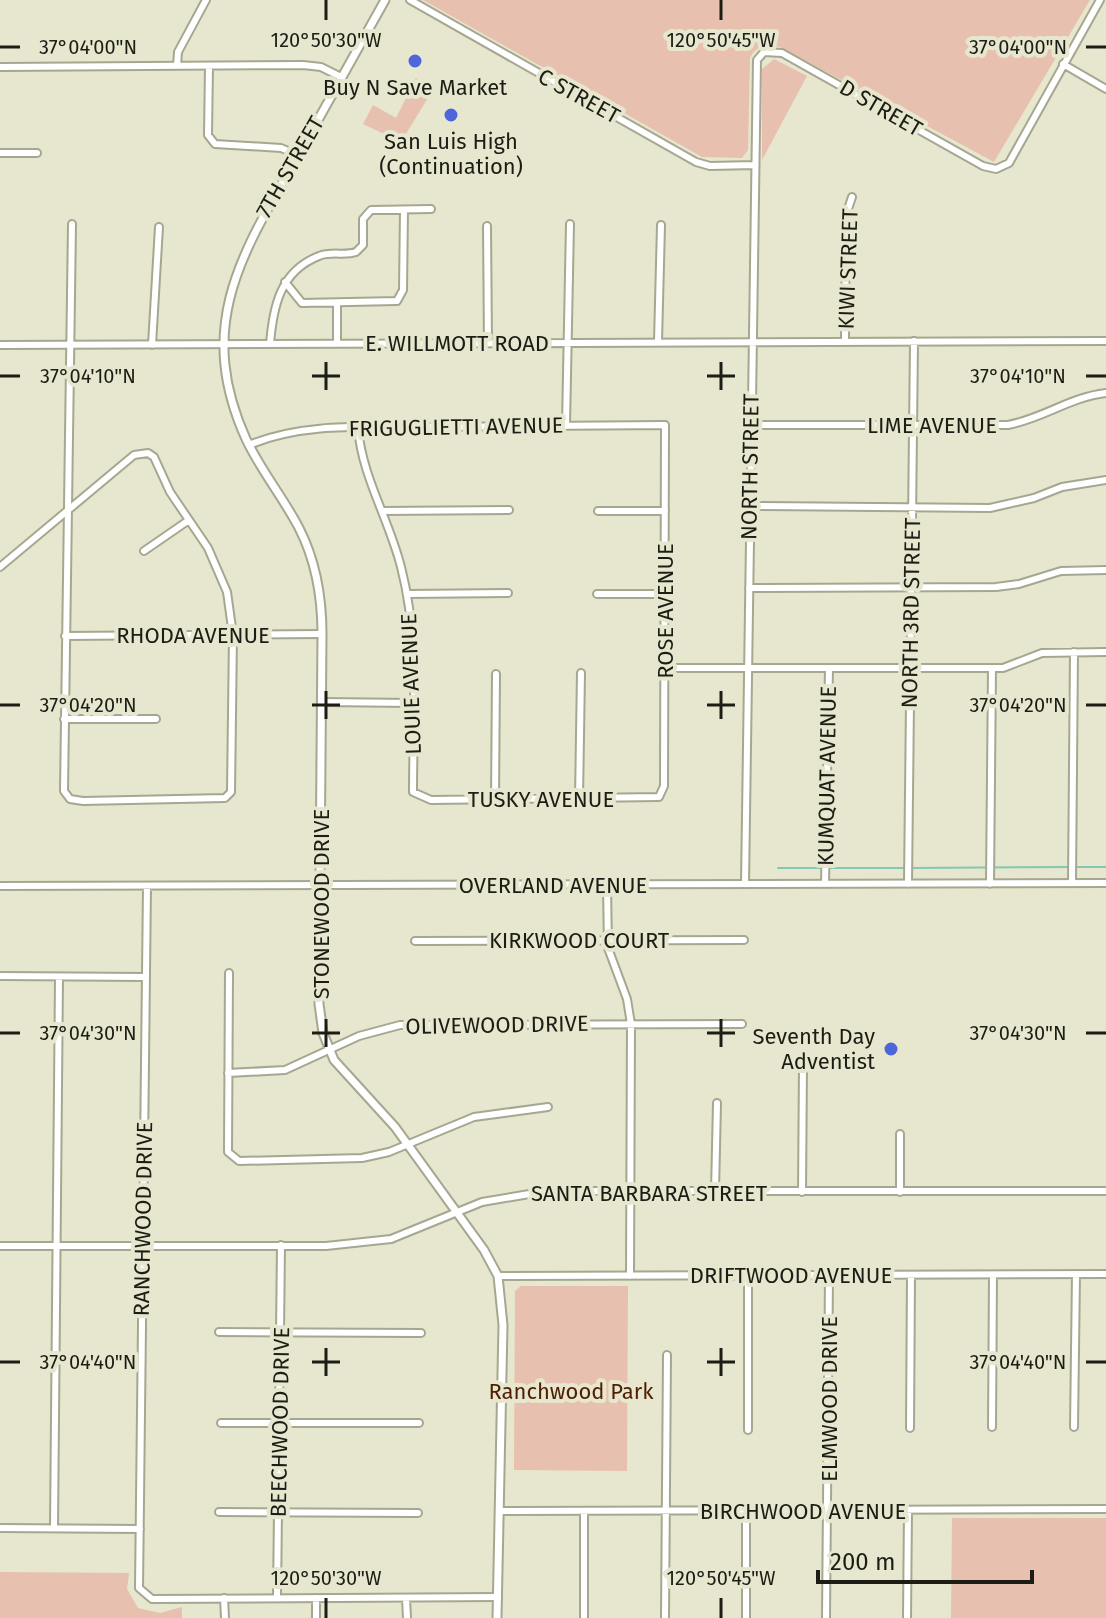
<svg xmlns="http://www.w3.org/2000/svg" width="1106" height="1618" font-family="'Fira Sans',sans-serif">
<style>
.green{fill:#e7c0af}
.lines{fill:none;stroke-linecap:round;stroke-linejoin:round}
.stream{stroke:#84c7b3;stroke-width:2}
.minor-casing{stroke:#a6a790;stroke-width:10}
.tertiary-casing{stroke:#a6a790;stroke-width:11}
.minor{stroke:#fff;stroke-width:6}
.tertiary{stroke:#fff;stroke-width:7}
.ticks{fill:none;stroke:#1d1d15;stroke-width:3}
.poi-dot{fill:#4f66db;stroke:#e6e7ce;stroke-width:3}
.labels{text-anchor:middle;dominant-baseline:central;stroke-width:8;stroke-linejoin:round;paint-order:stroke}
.poi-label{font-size:22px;fill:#1d1d15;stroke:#e6e7ce}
.street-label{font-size:22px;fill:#1d1d15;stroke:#e6e7ce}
.park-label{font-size:22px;fill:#4f1e03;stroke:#e6e7ce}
.ticks-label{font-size:20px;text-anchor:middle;fill:#1d1d15;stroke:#e6e7ce;stroke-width:8;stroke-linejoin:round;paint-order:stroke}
</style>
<rect width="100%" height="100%" fill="#e6e7ce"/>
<path class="green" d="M423,0h667l-96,162 -214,-115c-12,-2 -24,-2 -30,11l-2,92 -6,8 -40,-1z
M774,59l33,17 -45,84v-91z
M416,78l18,10 -33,54 -38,-18 10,-19 23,13z
M521,1286h107l-1,185 -113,-1 1,-179z
M952,1518h154v100h-155z
M0,1572l129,1 -2,16 11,19 22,5 22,-6v11h-182z"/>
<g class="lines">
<path class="stream" d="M1075,867h31
M778,868h127
M911,868l158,-1"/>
<g class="minor-casing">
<path id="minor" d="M410,0l286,162 14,4 45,-1
M1063,64l43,25
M177,66l1,-14 28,-52
M209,66l-1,69 7,9 66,4 17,7
M0,67l303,-2 18,2 20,10
M0,153h37
M487,226l1,117
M285,282l17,21 95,-2 6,-11 1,-80
M337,303v41
M845,341l1,-126 6,-18
M658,342l3,-117
M270,344c3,-37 10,-73 49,-88 12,-5 26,0 37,-4l7,-7v-26l8,-9 60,-1
M0,345l1106,-4
M152,345l7,-118
M566,425l4,-201
M751,425h257c36,-7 62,-28 98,-32
M249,445c58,-24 121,-17 182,-18 78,-1 156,-2 234,-2l-1,361 -5,11 -228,3 -18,-8c0,-75 7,-152 -12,-225 -12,-48 -39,-90 -43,-139
M750,506l240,2 44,-10 28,-11 44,-7
M383,511l126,-1
M598,511h67
M144,551l45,-31
M0,567l134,-112 14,-2 6,4 16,35 38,56 19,44 6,43 -2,157 -6,6 -142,3 -13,-2 -6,-8 8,-567
M749,588l247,-1 23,-3 42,-13 45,-1
M407,594l101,-1
M597,594h68
M65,636l257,-2
M665,668h338l39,-15 64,-1
M321,702l92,1
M64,719h92
M579,799l2,-126
M495,800l1,-126
M1072,883l2,-231
M745,884l12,-824 7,-8 18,1 201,113 13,3 13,-6 91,-163
M825,884l4,-216
M908,884l6,-543
M990,884l2,-216
M607,885l1,63 19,51 4,25 -1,252
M0,886l1106,-3
M147,886l-8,702 13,11 346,-2
M415,941l329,-1
M229,973l-1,179 11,9 123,-3 27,-6 85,-35 74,-10
M0,976l146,1
M228,1073l57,-3 74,-34 41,-11 342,-1
M900,1134v58
M715,1192l2,-89
M802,1192l1,-127
M0,1246h326l65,-7 91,-37 65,-11h559
M498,1276l608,-2
M219,1332l202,1
M221,1423h198
M992,1427l1,-152
M1074,1427l2,-153
M910,1428l1,-153
M748,1430v-155
M500,1511l606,-2
M584,1511v107
M219,1512l199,1
M0,1528l140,1
M54,1528l5,-551
M224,1598l1,20
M277,1598l4,-353
M406,1598l1,20
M316,1618v-20
M665,1618l2,-263
M746,1618v-107
M826,1618l3,-343
M907,1618l1,-108"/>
</g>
<g class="tertiary-casing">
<path id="tertiary" d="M385,0c-29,51 -57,103 -86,154 -56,98 -105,170 -53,285 15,32 37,58 53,89 17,33 23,70 23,106l-3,370 4,29 11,27 61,67 89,123 14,26 5,49 -6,293"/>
</g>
<use href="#minor" class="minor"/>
<use href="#tertiary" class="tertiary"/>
</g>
<path class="ticks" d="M326,0v20M721,0v20M0,47h20M1086,47h20M326,362v28M721,362v28M0,376h20M312,376h28M707,376h28M1086,376h20M326,691v28M721,691v28M0,705h20M312,705h28M707,705h28M1086,705h20M326,1019v28M721,1019v28M0,1033h20M312,1033h28M707,1033h28M1086,1033h20M326,1348v28M721,1348v28M0,1362h20M312,1362h28M707,1362h28M1086,1362h20M326,1598v20M721,1598v20"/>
<g class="poi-dot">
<circle cx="415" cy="61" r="8"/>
<circle cx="451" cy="115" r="8"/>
<circle cx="891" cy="1049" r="8"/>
</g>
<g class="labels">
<g class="poi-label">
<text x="415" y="87">Buy N Save Market</text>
<text x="451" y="141">San Luis High<tspan x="451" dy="25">(Continuation)</tspan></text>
<text x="875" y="1036" text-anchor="end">Seventh Day<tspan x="875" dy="25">Adventist</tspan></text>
</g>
<g class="street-label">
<text transform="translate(579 96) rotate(29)">C STREET</text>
<text transform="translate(881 108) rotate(30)">D STREET</text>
<text transform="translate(290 167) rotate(-60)">7TH STREET</text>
<text transform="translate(848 269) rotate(-88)">KIWI STREET</text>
<text x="457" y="343">E. WILLMOTT ROAD</text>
<text x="932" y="425">LIME AVENUE</text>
<text transform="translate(456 427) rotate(-1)">FRIGUGLIETTI AVENUE</text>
<text transform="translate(750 467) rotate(-89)">NORTH STREET</text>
<text transform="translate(665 611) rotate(-90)">ROSE AVENUE</text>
<text transform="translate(911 613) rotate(-89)">NORTH 3RD STREET</text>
<text x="193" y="635">RHODA AVENUE</text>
<text transform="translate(411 684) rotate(-92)">LOUIE AVENUE</text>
<text transform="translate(827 776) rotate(-89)">KUMQUAT AVENUE</text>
<text x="541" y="799">TUSKY AVENUE</text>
<text x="553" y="885">OVERLAND AVENUE</text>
<text transform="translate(321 904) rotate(-90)">STONEWOOD DRIVE</text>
<text x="579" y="940">KIRKWOOD COURT</text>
<text transform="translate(497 1025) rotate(-1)">OLIVEWOOD DRIVE</text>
<text x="649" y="1193">SANTA BARBARA STREET</text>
<text transform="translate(143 1219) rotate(-89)">RANCHWOOD DRIVE</text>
<text x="791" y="1275">DRIFTWOOD AVENUE</text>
<text transform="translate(829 1399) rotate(-90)">ELMWOOD DRIVE</text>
<text transform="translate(280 1422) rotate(-89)">BEECHWOOD DRIVE</text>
<text x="803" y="1511">BIRCHWOOD AVENUE</text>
</g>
<g class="park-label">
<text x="571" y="1391">Ranchwood Park</text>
</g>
</g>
<g class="ticks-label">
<text x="326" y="47">120°50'30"W</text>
<text x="721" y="47">120°50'45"W</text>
<text x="1018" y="54">37°04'00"N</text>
<text x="88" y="54">37°04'00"N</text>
<text x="1018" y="383">37°04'10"N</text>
<text x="88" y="383">37°04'10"N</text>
<text x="1018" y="712">37°04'20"N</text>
<text x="88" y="712">37°04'20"N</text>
<text x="1018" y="1040">37°04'30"N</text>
<text x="88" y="1040">37°04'30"N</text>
<text x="88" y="1369">37°04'40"N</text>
<text x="1018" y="1369">37°04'40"N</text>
<text x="326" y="1585">120°50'30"W</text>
<text x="721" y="1585">120°50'45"W</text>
</g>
<path d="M818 1570v12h214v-12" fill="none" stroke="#1d1d15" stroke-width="4"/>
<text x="830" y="1570" font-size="24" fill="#1d1d15" stroke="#e6e7ce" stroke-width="6" paint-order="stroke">200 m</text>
</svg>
